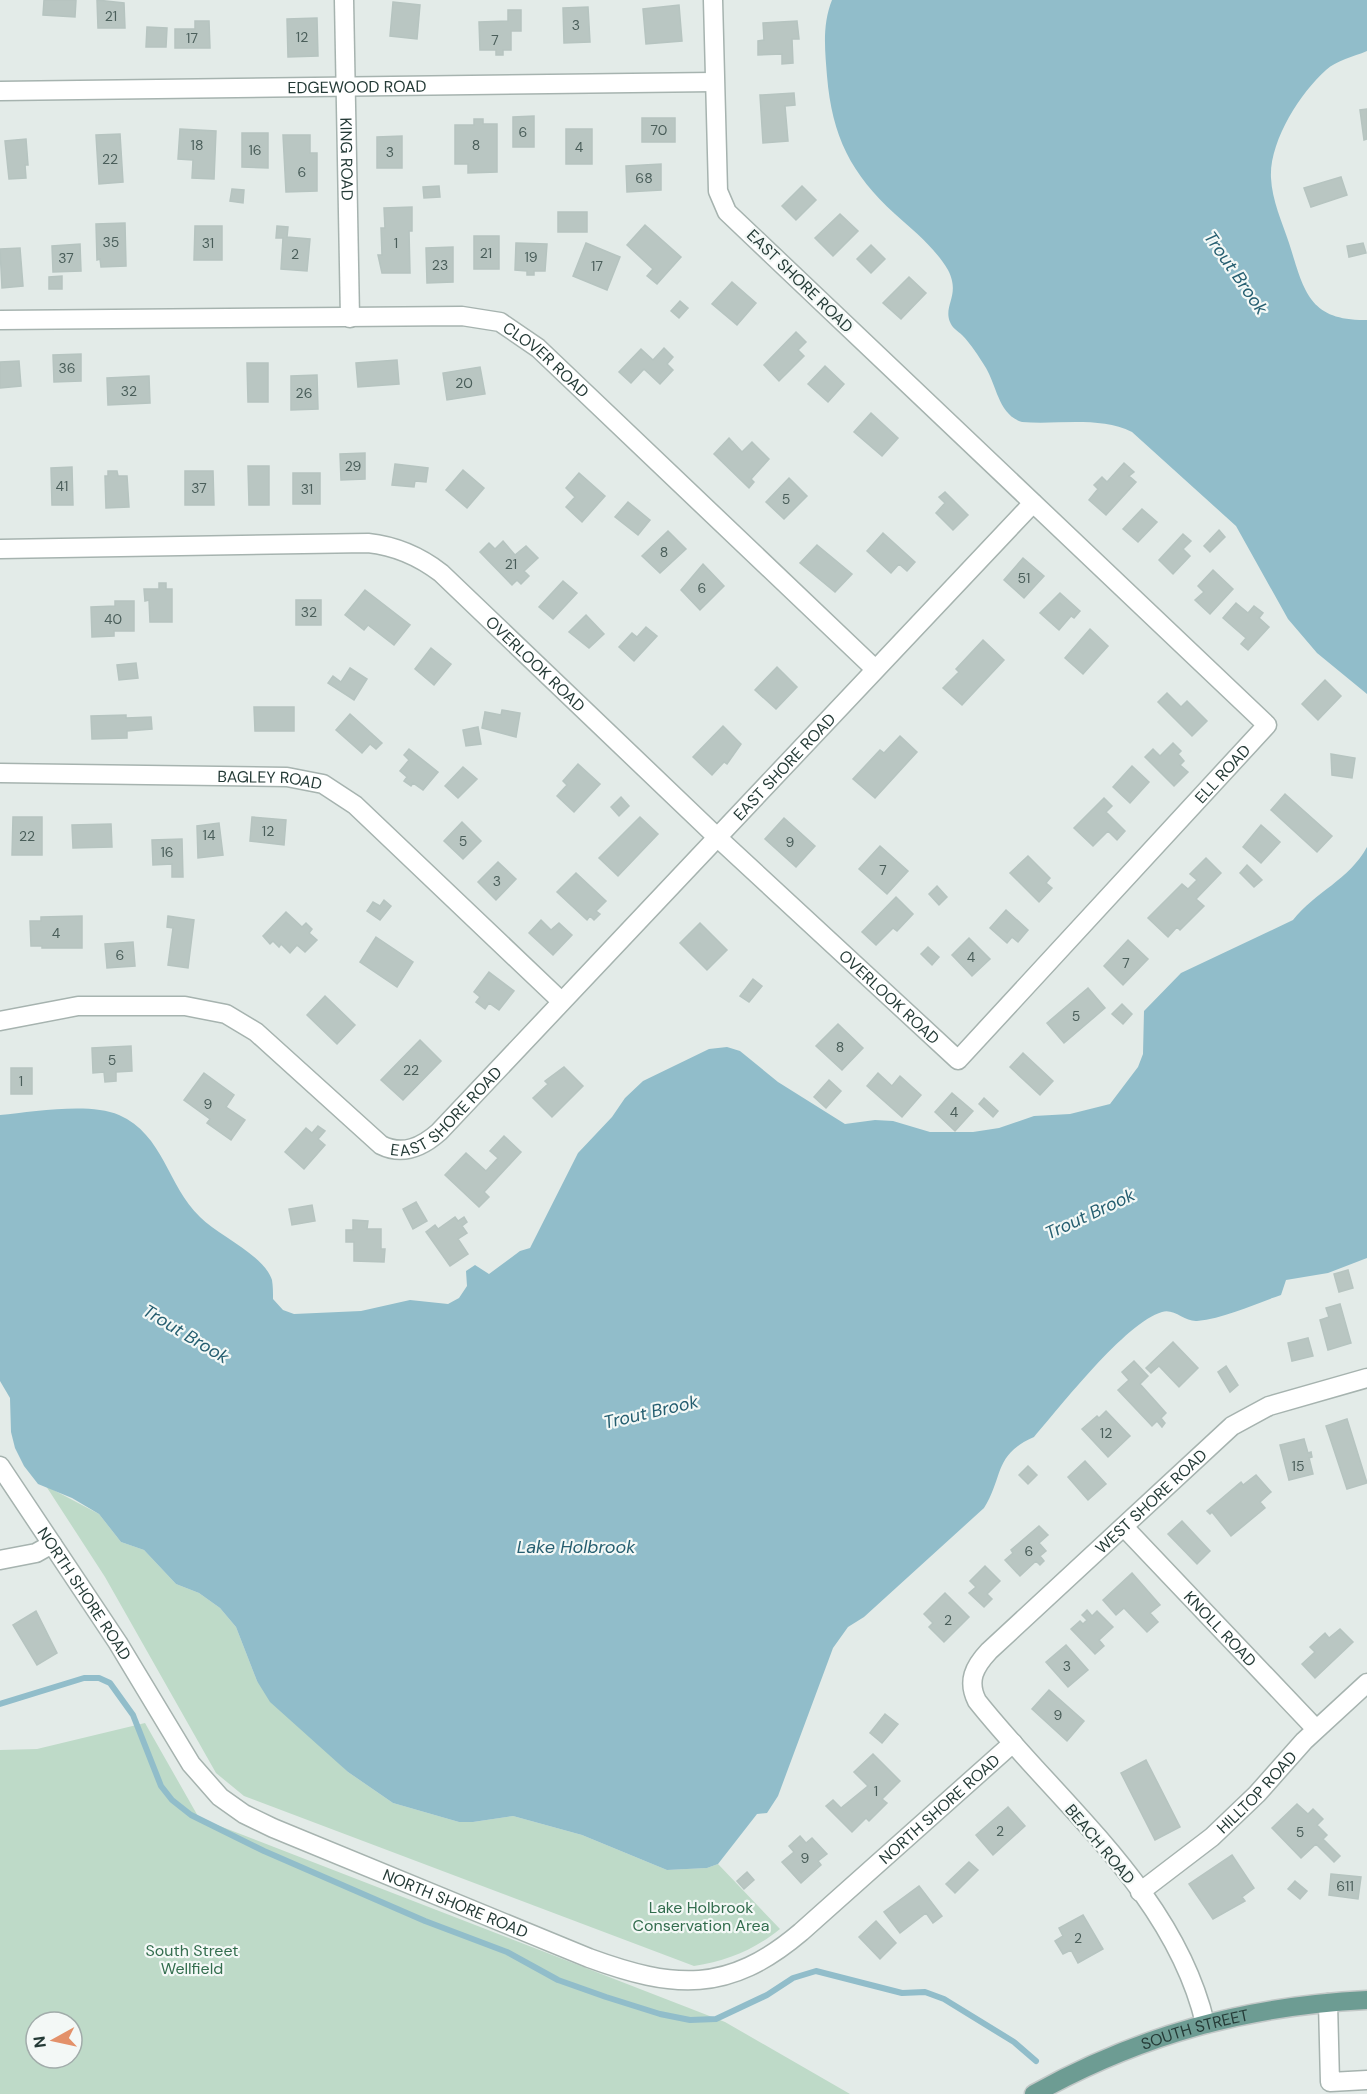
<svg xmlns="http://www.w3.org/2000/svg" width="1367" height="2094" font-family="'DM Sans',sans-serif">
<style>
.green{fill:#bedac8;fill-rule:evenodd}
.water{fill:#91bdca}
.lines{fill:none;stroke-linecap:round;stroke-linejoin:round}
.stream{stroke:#91bdca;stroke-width:6}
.building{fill:#b9c6c2;stroke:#b6c4c0;stroke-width:1.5}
.minor-casing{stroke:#a6b3af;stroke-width:21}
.major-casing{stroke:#c2c8c7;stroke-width:21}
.minor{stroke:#fff;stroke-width:18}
.major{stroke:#6d9c93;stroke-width:18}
.labels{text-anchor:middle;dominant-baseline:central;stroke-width:4.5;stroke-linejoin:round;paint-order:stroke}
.number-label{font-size:14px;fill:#4a5e5a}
.street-label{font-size:16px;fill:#253b37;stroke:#f3f8f6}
.park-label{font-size:16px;fill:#336d4e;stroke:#f3f8f6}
.water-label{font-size:18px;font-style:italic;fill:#255e70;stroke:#f3f8f6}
</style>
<rect width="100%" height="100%" fill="#e3ebe8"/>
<path class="green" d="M46,1486l53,28 22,28 23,8 32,34 23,9 21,15 16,19 21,54 91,91 45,31 66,19h14l40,-6 69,19 85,35 40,-2 11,-4 62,65c-26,21 -53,32 -86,37l-450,-170 -28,-23 -111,-196z
M145,1723l54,95 526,204 125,72h-850v-344l37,-1zM36,2022h36v36h-36z"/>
<path class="water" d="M832,0h535v51c-14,6 -30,9 -41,19 -26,23 -57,72 -55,108 1,22 11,44 18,65 15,47 19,78 78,77v374l-50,-41 -29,-34 -52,-93 -104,-94c-33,-16 -74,-7 -110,-10 -23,-7 -25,-35 -36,-54 -7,-11 -15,-24 -24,-33 -4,-4 -10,-7 -12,-13 -7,-17 11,-27 -2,-52 -13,-22 -34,-39 -53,-56 -44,-40 -63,-78 -68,-138 -2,-26 -5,-51 5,-76z
M1367,847v411l-39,15 -42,7 -5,15c-27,9 -56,23 -84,26 -12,1 -23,-13 -35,-9 -36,10 -102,95 -128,125 -41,18 -30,39 -50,71l-120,109 -16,10 -15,21 -55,148 -11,17 -10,1 -39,50 -11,4 -40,2 -85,-35 -69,-19 -40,6h-14l-66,-19 -45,-31 -78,-70 -13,-21 -21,-54 -16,-19 -21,-15 -23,-9 -32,-34 -23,-8 -22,-28 -27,-16 -34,-14 -14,-18 -9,-18 -4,-16 -1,-34 -10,-17v-266c33,-3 89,-13 119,0 45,20 48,70 81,102 19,19 64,38 72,63 1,6 1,13 1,19l10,11 11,4 67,-3 49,-11 38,4 11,-6 8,-12 -1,-15 9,-6 14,9 31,-23 10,-3 48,-95 34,-36 13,-19 18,-17 66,-32 18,-2 13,4 38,31 67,42 30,-4 18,1 37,11h43l26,-4 35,-12 36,-2 40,-10 28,-37 5,-13 1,-43 37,-38 112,-53c22,-28 56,-40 74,-73z"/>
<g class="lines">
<path class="stream" d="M0,1704l84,-26h15l11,5 23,32 28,71 11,14 19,15 73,36 161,70 82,31 51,28 48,17 54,17 30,6 26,-1 51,-24 26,-17 23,-7 86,22 23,-1 19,7 70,43 22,19"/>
</g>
<path class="building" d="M44,0h32l-1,17 -32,-2z
M97,0l27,3 1,25h-27z
M393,2l27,3 -3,34 -27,-3z
M679,5l3,36 -36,3 -3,-35z
M588,7l2,35 -26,1 -1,-35z
M508,10h13v21h-10v19h-8v5h-7v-5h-16l-1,-28 29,-1z
M317,18l1,38 -30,1 -1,-38z
M195,21h14l1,27h-35v-19h20z
M797,21l2,18h-7l1,24 -11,1v-10l-24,1v-14l6,-1 -1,-17z
M147,27l20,1 -1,19h-20z
M794,93l1,12 -10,1 3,35 -25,2 -3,-48z
M1367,109v30l-3,1 -4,-30z
M534,116v31h-21v-30z
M642,118h33v24h-33z
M474,119h9v5h14v48l-29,1v-9h-13v-39h19z
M180,129l36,2 -2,48 -22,-1 1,-18 -15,-1z
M566,129h26v35h-26z
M242,133h26v35l-26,-1z
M120,134l3,48 -24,2 -3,-49z
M283,135h27v18h7v38l-31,1z
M402,136v32h-25v-31z
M26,139l2,26h-3l1,13 -17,1 -4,-38z
M661,164v26l-34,2 -1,-26z
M1341,177l6,18 -36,12 -7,-19z
M439,186l1,11 -16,1 -1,-11z
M802,186l14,14 -20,20 -14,-14z
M232,189l12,1 -1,13 -13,-2z
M412,207v24h-3l1,42h-28l-4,-18h4l-1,-27h4l-1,-20z
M558,212h29v20h-29z
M840,214l18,17 -25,25 -18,-18z
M125,223l1,43 -25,1 -1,-8 -3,1 -1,-36z
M645,225l36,32 -24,27 -10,-8 6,-7 -26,-24z
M195,226h27v34h-28z
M277,226l11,1 -1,10 23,2 -3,32 -26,-2 2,-31h-7z
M474,236h25v33h-25z
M516,243l31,1 -2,27h-11v4h-7v-4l-12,-1z
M586,243l34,14 -13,33 -34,-14z
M1363,243l3,10 -17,4 -2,-11z
M80,244l1,27 -28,1 -1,-26z
M871,245l14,14 -14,14 -14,-14z
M453,247v35l-26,1 -1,-35z
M20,248l3,38 -21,2 -2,-39z
M62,276v13h-13v-12z
M909,277l17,16 -25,26 -18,-16z
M732,282l24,21 -19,22 -25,-21z
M680,301l8,7 -9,10 -8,-7z
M796,332l10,10 -8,8 6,6 -25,25 -15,-16z
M664,348l9,9 -6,7 6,6 -13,14 -16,-15 -13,14 -12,-11 22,-23 12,11z
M81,354v27l-27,1 -1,-27z
M397,360l2,24 -41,3 -2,-24z
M19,361l2,25 -21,2v-26z
M247,363h21v39h-20z
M825,366l19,18 -16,18 -20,-18z
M480,367l5,27 -38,6 -4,-27z
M317,375l1,34 -27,1v-34z
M149,376l1,27 -42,2 -1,-27z
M871,413l27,25 -16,18 -28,-24z
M729,438l13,14 10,-10 17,17 -18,20 3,3 -5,6 -35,-34z
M365,453v26l-24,1 -1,-26z
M1124,463l10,9 -5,4 7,6 -30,33 -17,-15 9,-11 -4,-4 8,-8 5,5z
M395,464l33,4 -2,14 -11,-1 -1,6 -22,-2z
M248,466h21v39h-20z
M72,467l1,38h-21l-1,-37z
M463,470l21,18 -17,20 -21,-18z
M108,471h9l1,5h9l2,31 -23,1 -1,-32h3z
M185,471h28l1,34h-29z
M293,473h27v31h-27z
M579,473l26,23 -23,26 -16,-15 9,-10 -9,-9z
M789,478l18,18 -23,23 -18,-17z
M945,492l23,23 -15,15 -17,-17 9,-10 -6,-6z
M628,502l22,18 -12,15 -23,-18z
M1142,509l15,13 -19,20 -15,-13z
M1219,530l6,7 -15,15 -6,-6z
M668,531l18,18 -26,24 -18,-17z
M883,533l32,29 -8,9 -8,-7 -8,9 -24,-22z
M1183,534l8,7 -8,8 7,7 -17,18 -14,-14z
M503,541l12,14 11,-9 12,12 -14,13 5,5 -8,8 -4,-4 -5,5 -32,-33 9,-9 6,6z
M817,545l35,29 -17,18 -35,-29z
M1023,558l21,18 -20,22 -20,-18z
M703,564l21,22 -24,24 -19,-20z
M1213,570l20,19 -23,25 -15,-14 9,-8 -6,-6z
M563,581l14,12 -24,26 -14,-12z
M159,583h7v6h6v33h-22l-1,-22 -4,1 -1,-12h15z
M365,590l45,35 -16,20 -26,-20 -4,5 -19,-15z
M1060,593l20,18 -6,7 -3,-2 -12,14 -19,-17z
M296,600h25v25h-25z
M115,601h19v30h-20v5l-22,1 -1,-30 24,-1z
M1236,603l12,10 6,-7 9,7 -4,5 10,9 -21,23 -7,-6 5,-6 -23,-20z
M586,615l18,19 -15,14 -20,-16z
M646,627l11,9 -23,25 -15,-14 13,-14 5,4z
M1090,629l18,17 -25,28 -18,-16z
M983,640l21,20 -42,45 -19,-17 16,-16 -3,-3z
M431,648l20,16 -17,21 -19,-16z
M136,663l2,15 -19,2 -2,-15z
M777,667l20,20 -21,22 -21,-19z
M350,668l17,11 -13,21 -26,-17 5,-7 8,6z
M1325,680l16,16 -23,24 -16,-16z
M1167,693l14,14 6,-6 20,20 -15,15 -34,-34z
M254,707h40v24h-39z
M502,710l18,3 -4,24 -34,-9 3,-16 16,3z
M350,714l32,29 -6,6 -6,-5 -8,9 -26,-23z
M126,715v3l25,-1 1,12 -25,2v7l-35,1 -1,-23z
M723,726l18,18 -14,20 -3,-2 -12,13 -19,-18z
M478,727l3,17 -15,2 -3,-16z
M900,736l17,16 -42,46 -22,-19 27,-29 4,3z
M1173,743l8,8 -3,3 6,7 -4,4 8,7 -14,14 -29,-29 8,-8 7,7z
M409,749l29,23 -15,18 -10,-7 -2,3 -7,-5 3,-4 -7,-6 9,-11 -5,-5z
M1331,754l24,4 -3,20 -20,-3z
M578,764l22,20 -26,28 -17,-16 10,-11 -4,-4z
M1132,766l17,16 -19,21 -17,-16z
M463,767l14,12 -19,19 -13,-12z
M1285,794l47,42 -15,16 -46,-42z
M621,797l8,9 -10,10 -8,-9z
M1104,798l8,8 -6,6 19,19 -8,9 -9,-9 -15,15 -19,-18z
M13,817h29v38h-30z
M252,817l34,3 -2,25 -34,-4z
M640,817l18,17 -40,42 -19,-18z
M784,818l31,28 -19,21 -31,-28z
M462,822l19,19 -18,18 -19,-18z
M219,823l4,32 -25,3 -1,-32z
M111,824l1,23 -39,1 -1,-23z
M1261,825l19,17 -19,21 -18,-16z
M182,839l1,38h-11v-13l-19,1 -1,-25z
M880,846l28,25 -21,23 -28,-25z
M1028,856l22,22 -4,5 6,5 -13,14 -29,-29z
M1206,858l15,15 -25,26 8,7 -24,24 -3,-3 -9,10 -20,-19 34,-34 6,5 9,-9 -7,-6z
M498,862l18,17 -20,21 -18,-18z
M1247,865l15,15 -8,7 -14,-14z
M576,873l30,28 -10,10 4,3 -6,6 -4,-4 -3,4 -30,-28z
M937,886l10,11 -8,8 -10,-11z
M896,897l17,17 -16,17 -4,-3 -17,17 -14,-13z
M384,900l7,6 -11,14 -13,-9 6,-9 7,4z
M1006,910l22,20 -10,12 -6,-5 -5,6 -17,-15z
M286,912l16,15 4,-4 6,6 -3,4 8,7 -12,12 -8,-7 -7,8 -9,-9 -2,3 -6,-6 -3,3 -7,-8z
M82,916v32h-40v-2h-11l-1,-25h11v-4z
M168,916l26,4 -6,48 -20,-3 5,-37 -6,-1z
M541,920l10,10 8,-7 13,12 -19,20 -24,-22z
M700,923l27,27 -20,20 -27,-27z
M376,937l37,25 -16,25 -37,-25z
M969,938l21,21 -18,17 -20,-21z
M1128,940l20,19 -25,26 -19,-19z
M133,942l2,24 -28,2 -2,-24z
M928,947l11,10 -7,8 -11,-11z
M489,972l25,19 -15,19 -10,-7 -4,6 -9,-7 4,-5 -6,-5z
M753,979l9,7 -13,16 -9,-6z
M1088,988l17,20 -41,35 -17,-20z
M325,996l30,29 -18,19 -30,-29z
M1122,1004l10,10 -9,10 -11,-10z
M838,1024l25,24 -21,22 -26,-24z
M420,1040l21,21 -38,39 -22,-20z
M131,1046l1,25 -16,1v9l-11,1 -1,-10 -11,1 -1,-25z
M1023,1053l30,28 -13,14 -30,-28z
M564,1067l19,19 -31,31 -19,-19 15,-14 -3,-3z
M11,1068h21v26h-21z
M204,1073l30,22 -8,12 19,13 -14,20 -24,-17 3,-4 -26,-19z
M878,1073l14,13 8,-10 21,19 -19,22 -35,-31z
M829,1080l12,11 -15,17 -12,-11z
M952,1093l21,18 -18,20 -20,-19z
M984,1098l14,13 -5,6 -14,-13z
M318,1126l7,5 -7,8 7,6 -21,24 -19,-17 21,-24 6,5z
M504,1136l17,16 -37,40 5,5 -10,10 -34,-32 21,-22 20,18 12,-13 -8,-7z
M416,1202l11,19 -14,8 -10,-20z
M312,1205l3,16 -23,4 -3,-16z
M455,1217l3,4 6,-4 3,5 -5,4 5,7 -9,6 10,15 -18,12 -24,-34 9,-7 3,4z
M353,1220l15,1 -1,8h14v20h4l-1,13 -30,-1v-19h-8v-12h7z
M1348,1270l5,18 -14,4 -5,-18z
M1340,1304l11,39 -23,7 -8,-30 9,-3 -3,-9z
M1308,1338l5,18 -21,5 -4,-18z
M1173,1342l25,26 -19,19 -20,-21 -8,7 -5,-5z
M1134,1361l14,15 -8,8 26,29 -5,5 4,5 -3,4 -5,-6 -5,5 -34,-36 11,-10 -7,-8z
M1226,1366l12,19 -8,7 -12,-20z
M1106,1411l24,25 -22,21 -26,-28 15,-13 2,2z
M1347,1419l20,64 -20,6 -21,-63z
M1304,1439l4,14 3,-1 1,5 -3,1 4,16 -24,6 -9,-35z
M1085,1461l21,23 -18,16 -20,-23z
M1028,1466l9,9 -9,9 -9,-9z
M1256,1475l15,17 -11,10 5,6 -34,28 -19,-24 -2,2 -3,-3 34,-29 2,3z
M1182,1521l28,30 -13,13 -29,-30z
M1039,1526l9,9 -9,8 7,8 -6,5 4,5 -4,4 -4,-4 -16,15 -15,-16 8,-7 -2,-3z
M985,1566l15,15 -13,13 5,5 -8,8 -15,-14 7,-6 -6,-6z
M1132,1573l28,32 -10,8 8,9 -11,10 -23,-24 -8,7 -13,-15z
M945,1593l24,24 -25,25 -15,-15 4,-4 -9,-9z
M1087,1610l5,6 5,-5 16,16 -14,13 5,6 -9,8 -24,-25 9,-8 3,3 4,-4 -5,-5z
M36,1611l21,42 -20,12 -24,-40z
M1340,1629l13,13 -38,36 -13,-14 13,-12 -5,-5 15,-14 4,5z
M1066,1645l22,25 -20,17 -22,-25z
M1049,1690l35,31 -17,20 -35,-32z
M885,1714l13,10 -16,19 -12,-10z
M873,1754l27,27 -18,18 5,4 -18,18 -3,-3 -14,14 -26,-26 7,-6 8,8 27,-22 -14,-14z
M1146,1760l34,67 -25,13 -34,-67z
M1297,1804l11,10 5,-5 10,10 -6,6 10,10 -4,4 17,17 -6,6 -18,-18 -15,14 -29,-30z
M1008,1807l17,19 -32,29 -17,-20z
M800,1836l6,7 6,-5 15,16 -9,7 3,4 -20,18 -19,-21 12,-10 -5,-6z
M1232,1855l22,33 -12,9 3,4 -32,18 -24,-35z
M969,1862l9,8 -23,23 -9,-9z
M747,1872l7,8 -10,9 -7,-8z
M1331,1874l30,3 -3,22 -29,-4z
M1295,1881l12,10 -7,8 -12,-10z
M919,1886l23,30 -9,7 -7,-10 -26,20 -16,-21z
M1083,1915l20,34 -25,14 -7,-13 -8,4 -8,-13 8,-5 -4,-8z
M876,1921l20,22 -16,16 -21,-22z"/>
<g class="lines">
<g class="minor-casing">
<g id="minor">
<path id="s1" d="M344,0l6,318"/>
<path id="s2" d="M0,91l714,-9"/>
<path id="s3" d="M0,320l462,-4 38,6 38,26 337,321"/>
<path id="s4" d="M0,549l368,-6c28,3 51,13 73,30l277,265 240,222 309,-335 -540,-513 -9,-21 -5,-191"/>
<path id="s5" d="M0,773l287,4 36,7 32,21 206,196"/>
<path id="s6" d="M0,1021l78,-15h107l41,8 30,18 125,113c22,11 41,2 58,-13l594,-629"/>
<path id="s7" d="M0,1466l118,177 73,121 29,33 24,17 29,14 316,130c85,31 139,36 212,-26l212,-189"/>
<path id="s8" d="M1124,1527l192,202"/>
<path d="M0,1560l36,-7 16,-9"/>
<path id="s9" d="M1140,1892l72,-55 45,-43 47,-53 63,-58"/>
<path d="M1328,2003l2,79 37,-2"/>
<path id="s10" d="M1205,2023c-31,-131 -148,-221 -228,-322 -10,-20 -3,-34 12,-50l243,-225 37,-20 98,-28"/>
</g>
</g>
<g class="major-casing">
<g id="major">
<path id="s11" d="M1034,2094c106,-59 212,-88 333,-94"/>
</g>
</g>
<use href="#minor" class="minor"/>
<use href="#major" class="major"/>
</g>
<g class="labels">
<g class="number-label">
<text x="111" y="16">21</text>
<text x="576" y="25">3</text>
<text x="302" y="37">12</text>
<text x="192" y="38">17</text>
<text x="495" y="40">7</text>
<text x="659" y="130">70</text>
<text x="523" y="132">6</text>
<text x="197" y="145">18</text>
<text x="476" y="145">8</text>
<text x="579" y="147">4</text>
<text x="255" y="150">16</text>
<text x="390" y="152">3</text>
<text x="110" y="159">22</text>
<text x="302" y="172">6</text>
<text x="644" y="178">68</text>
<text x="111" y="242">35</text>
<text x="208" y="243">31</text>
<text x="396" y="243">1</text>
<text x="486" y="253">21</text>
<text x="295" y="254">2</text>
<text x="531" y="257">19</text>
<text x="66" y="258">37</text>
<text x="440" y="265">23</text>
<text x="597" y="266">17</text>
<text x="67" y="368">36</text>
<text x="464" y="383">20</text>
<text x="129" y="391">32</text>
<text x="304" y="393">26</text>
<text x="353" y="466">29</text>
<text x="62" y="486">41</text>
<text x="199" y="488">37</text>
<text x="307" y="489">31</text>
<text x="786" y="499">5</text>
<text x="664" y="552">8</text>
<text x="511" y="564">21</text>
<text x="1024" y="578">51</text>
<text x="702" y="588">6</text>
<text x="309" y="612">32</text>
<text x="113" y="619">40</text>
<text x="268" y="831">12</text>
<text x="209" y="835">14</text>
<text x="27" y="836">22</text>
<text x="463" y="841">5</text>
<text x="790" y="842">9</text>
<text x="167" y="852">16</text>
<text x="883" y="870">7</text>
<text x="497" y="881">3</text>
<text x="56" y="933">4</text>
<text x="120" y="955">6</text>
<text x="971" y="957">4</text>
<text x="1126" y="963">7</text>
<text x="1076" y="1016">5</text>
<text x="840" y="1047">8</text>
<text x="112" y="1060">5</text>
<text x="411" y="1070">22</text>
<text x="21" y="1081">1</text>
<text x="208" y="1104">9</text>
<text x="954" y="1112">4</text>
<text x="1106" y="1433">12</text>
<text x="1298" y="1466">15</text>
<text x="1029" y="1551">6</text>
<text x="948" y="1620">2</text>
<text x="1067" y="1666">3</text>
<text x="1058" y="1715">9</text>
<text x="876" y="1791">1</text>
<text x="1000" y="1831">2</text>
<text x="1300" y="1832">5</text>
<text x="805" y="1858">9</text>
<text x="1345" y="1886">611</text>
<text x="1078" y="1938">2</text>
</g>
<g class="street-label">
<text stroke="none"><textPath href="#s2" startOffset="357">EDGEWOOD ROAD</textPath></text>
<text stroke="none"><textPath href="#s1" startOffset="159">KING ROAD</textPath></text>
<text transform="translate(800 281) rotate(44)">EAST SHORE ROAD</text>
<text stroke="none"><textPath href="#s3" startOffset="560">CLOVER ROAD</textPath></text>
<text stroke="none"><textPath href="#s4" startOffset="579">OVERLOOK ROAD</textPath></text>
<text stroke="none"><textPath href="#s6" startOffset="998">EAST SHORE ROAD</textPath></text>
<text stroke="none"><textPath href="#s4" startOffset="1548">ELL ROAD</textPath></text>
<text stroke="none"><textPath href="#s5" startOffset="270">BAGLEY ROAD</textPath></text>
<text stroke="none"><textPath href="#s4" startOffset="1065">OVERLOOK ROAD</textPath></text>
<text stroke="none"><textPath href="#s6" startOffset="512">EAST SHORE ROAD</textPath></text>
<text stroke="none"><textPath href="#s10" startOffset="675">WEST SHORE ROAD</textPath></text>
<text stroke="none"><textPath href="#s7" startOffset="153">NORTH SHORE ROAD</textPath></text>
<text stroke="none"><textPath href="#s8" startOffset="140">KNOLL ROAD</textPath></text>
<text stroke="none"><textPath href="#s9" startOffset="154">HILLTOP ROAD</textPath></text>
<text stroke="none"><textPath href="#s7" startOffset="1214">NORTH SHORE ROAD</textPath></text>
<text transform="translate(1100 1844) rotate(50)">BEACH ROAD</text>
<text stroke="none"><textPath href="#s7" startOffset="657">NORTH SHORE ROAD</textPath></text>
<text stroke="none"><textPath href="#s11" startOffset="174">SOUTH STREET</textPath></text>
</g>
<g class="park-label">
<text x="701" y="1907">Lake Holbrook<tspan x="701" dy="18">Conservation Area</tspan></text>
<text x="192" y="1950">South Street<tspan x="192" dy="18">Wellfield</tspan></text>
</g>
<g class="water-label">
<text transform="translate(1236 273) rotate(55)">Trout Brook</text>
<text transform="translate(1090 1214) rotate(-25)">Trout Brook</text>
<text transform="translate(186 1334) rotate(31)">Trout Brook</text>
<text transform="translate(651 1412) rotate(-13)">Trout Brook</text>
<text x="576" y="1547">Lake Holbrook</text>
</g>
</g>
<g transform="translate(54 2040) rotate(262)"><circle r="28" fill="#f3f8f6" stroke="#a1acaa" stroke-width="1.5"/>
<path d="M0-4.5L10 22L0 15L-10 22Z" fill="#e3916a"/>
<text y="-9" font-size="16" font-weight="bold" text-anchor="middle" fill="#253b37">N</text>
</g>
</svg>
